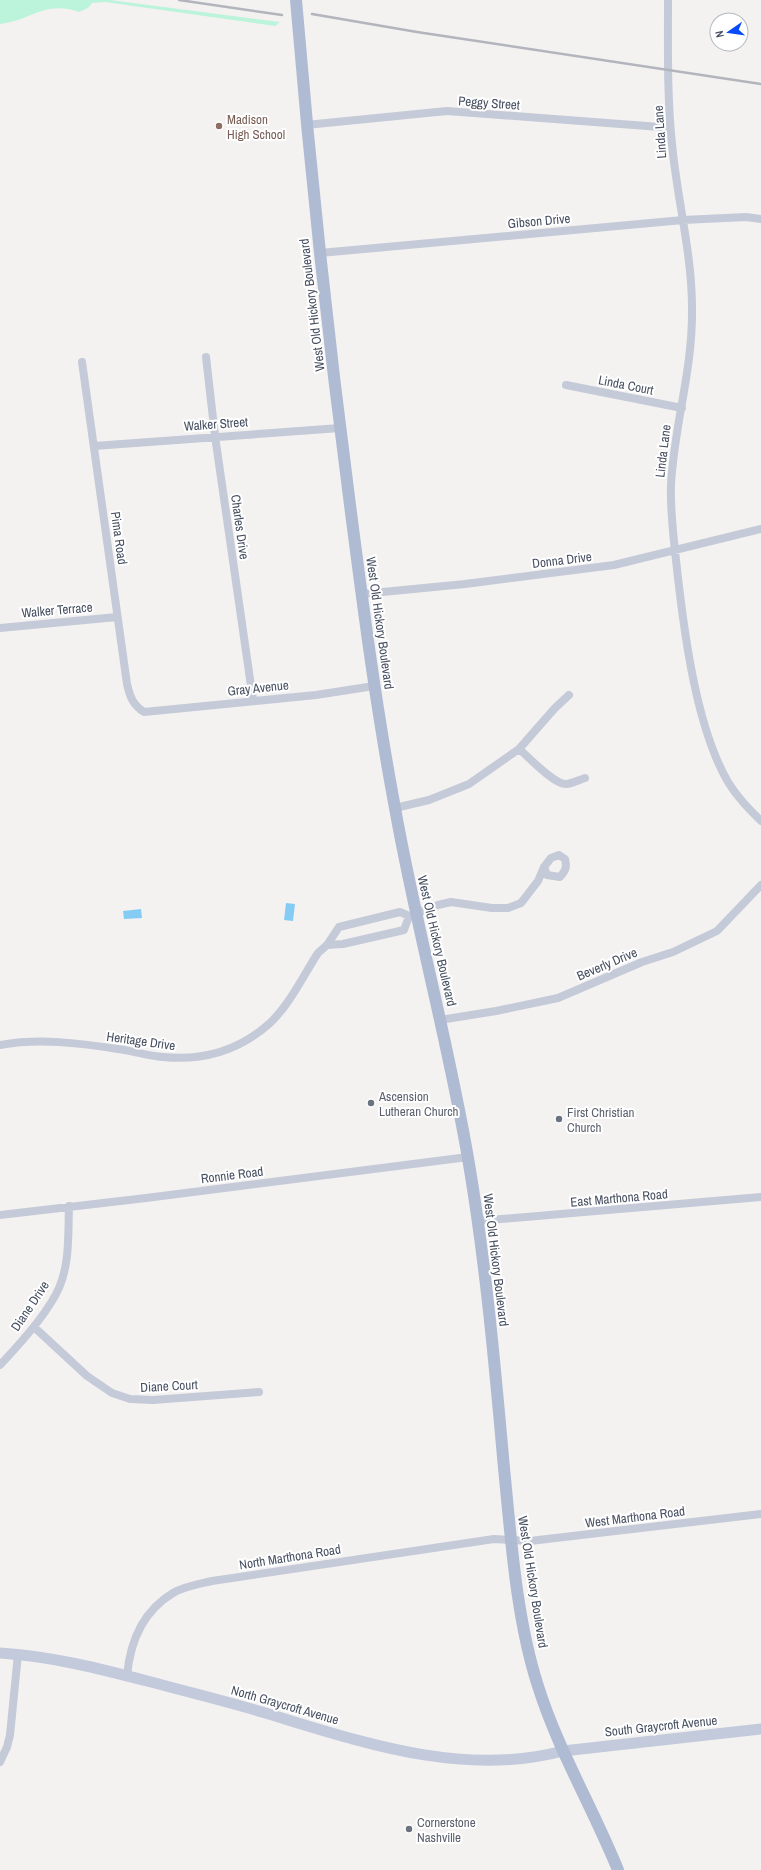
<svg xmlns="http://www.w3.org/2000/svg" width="761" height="1870" font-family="'Archivo Narrow',sans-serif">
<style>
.green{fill:#bcf4db}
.water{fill:#85ccf5}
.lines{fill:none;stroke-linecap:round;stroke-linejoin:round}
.street{stroke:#c4cad7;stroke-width:8}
.secondary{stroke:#c2cadb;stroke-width:11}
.primary{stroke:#aebbd2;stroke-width:12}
.rail{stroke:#b2b5bc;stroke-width:2.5}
.education-dot{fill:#8d6e63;stroke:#fff;stroke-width:1.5}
.worship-dot{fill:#6b7280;stroke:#fff;stroke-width:1.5}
.labels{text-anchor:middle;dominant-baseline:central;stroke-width:4;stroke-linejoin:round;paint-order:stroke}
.street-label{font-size:13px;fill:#475061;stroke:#fff}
.education-label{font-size:13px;fill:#785e54;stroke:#fff;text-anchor:start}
.worship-label{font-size:13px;fill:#5b616d;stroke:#fff;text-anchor:start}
</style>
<rect width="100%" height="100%" fill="#f4f1f1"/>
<path class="green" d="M0,0h110l170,22 -5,4 -170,-24 -13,1 -4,5 -9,4c-35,-12 -48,9 -79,12z"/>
<path class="water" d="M286,903l9,1 -2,17 -9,-1z
M141,909l1,9 -18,1 -1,-8z"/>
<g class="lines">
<path class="street" d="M668,0c0,48 -1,97 4,144 5,55 20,109 20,164 1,62 -18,117 -21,177 -1,28 3,56 6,84 7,63 19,158 51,213 9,15 21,27 33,39
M306,125l141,-14 213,16 10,-1
M320,253l363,-33 63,-3 15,2
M206,357l9,79 38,264
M82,362l45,322c3,13 6,21 17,28l172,-17 58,-9
M566,385l116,23
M94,446l246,-18
M362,594l103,-10 149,-19 147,-36
M0,628l117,-11
M519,749c10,8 36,37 48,35 6,-1 12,-4 18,-6
M395,808l34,-8 40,-16 50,-35 36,-41 14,-13
M327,945l16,-1 61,-14 5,-14
M440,1020l56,-9 62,-13 84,-36 31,-10 44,-21 44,-46
M0,1045c39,-7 79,-2 118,4 15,2 30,7 45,8 40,4 77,-7 107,-34 20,-19 33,-47 48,-70l9,-8 12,-18 61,-15 9,4 29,-11 13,-3 41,6h16l13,-5 17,-22 6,-14 7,-9 8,-3 6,4c2,8 1,11 -5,18l-13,-2 -3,-8
M0,1215l146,-17 322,-41
M478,1221l283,-24
M34,1327l53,49 25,17 18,6 23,1 106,-8
M0,1365c19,-20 48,-52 59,-77 11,-25 9,-56 10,-82
M127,1676c3,-34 16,-65 46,-83 12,-7 27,-9 39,-12l282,-42 36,2 231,-27
M0,1762l7,-15 3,-12 8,-81"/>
<path class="secondary" d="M0,1653c51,3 101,16 151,29 37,10 74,19 111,30 97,29 199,66 301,39l198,-22"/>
<path class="primary" d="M296,0c14,169 32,337 54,505 13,101 26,202 45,303 21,119 54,236 74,356 17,101 26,203 35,304 7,70 12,150 34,218 20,64 55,122 80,184"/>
<path class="rail" d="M179,0l103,15
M312,14l105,18 344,52"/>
</g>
<circle class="education-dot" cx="219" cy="126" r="4"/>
<g class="worship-dot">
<circle cx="371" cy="1103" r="4"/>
<circle cx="559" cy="1119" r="4"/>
<circle cx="409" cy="1829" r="4"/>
</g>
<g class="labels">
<g class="street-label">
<text transform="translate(489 103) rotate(4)">Peggy Street</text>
<text transform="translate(660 132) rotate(-94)">Linda Lane</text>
<text transform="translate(539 221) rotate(-5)">Gibson Drive</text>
<text transform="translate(312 305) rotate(-97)">West Old Hickory Boulevard</text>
<text transform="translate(626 385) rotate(11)">Linda Court</text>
<text transform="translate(216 424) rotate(-4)">Walker Street</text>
<text transform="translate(663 451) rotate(-83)">Linda Lane</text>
<text transform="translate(240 527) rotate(82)">Charles Drive</text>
<text transform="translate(119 538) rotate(82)">Pima Road</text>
<text transform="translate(562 560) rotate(-7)">Donna Drive</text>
<text transform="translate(57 610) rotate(-5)">Walker Terrace</text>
<text transform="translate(380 623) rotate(82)">West Old Hickory Boulevard</text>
<text transform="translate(258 688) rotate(-6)">Gray Avenue</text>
<text transform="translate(437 941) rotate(77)">West Old Hickory Boulevard</text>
<text transform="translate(607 964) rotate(-23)">Beverly Drive</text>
<text transform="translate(141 1041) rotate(8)">Heritage Drive</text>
<text transform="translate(232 1175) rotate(-7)">Ronnie Road</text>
<text transform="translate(619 1198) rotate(-5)">East Marthona Road</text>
<text transform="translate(496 1260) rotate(83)">West Old Hickory Boulevard</text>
<text transform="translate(30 1306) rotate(-56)">Diane Drive</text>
<text transform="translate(169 1386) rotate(-3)">Diane Court</text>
<text transform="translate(635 1517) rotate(-7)">West Marthona Road</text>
<text transform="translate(290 1557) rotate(-9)">North Marthona Road</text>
<text transform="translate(533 1582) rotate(81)">West Old Hickory Boulevard</text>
<text transform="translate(285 1705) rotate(16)">North Graycroft Avenue</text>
<text transform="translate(661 1726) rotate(-6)">South Graycroft Avenue</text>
</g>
<g class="education-label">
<text x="227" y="119">Madison<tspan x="227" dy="15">High School</tspan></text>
</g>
<g class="worship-label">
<text x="379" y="1096">Ascension<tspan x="379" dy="15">Lutheran Church</tspan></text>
<text x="567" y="1112">First Christian<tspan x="567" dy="15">Church</tspan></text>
<text x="417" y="1822">Cornerstone<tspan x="417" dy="15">Nashville</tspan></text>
</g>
</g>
<g transform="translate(729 32) rotate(257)"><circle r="19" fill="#ffffff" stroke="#b5b9c0"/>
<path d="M0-3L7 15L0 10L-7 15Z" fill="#074af7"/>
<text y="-6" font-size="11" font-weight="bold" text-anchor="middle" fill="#475061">N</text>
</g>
</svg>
